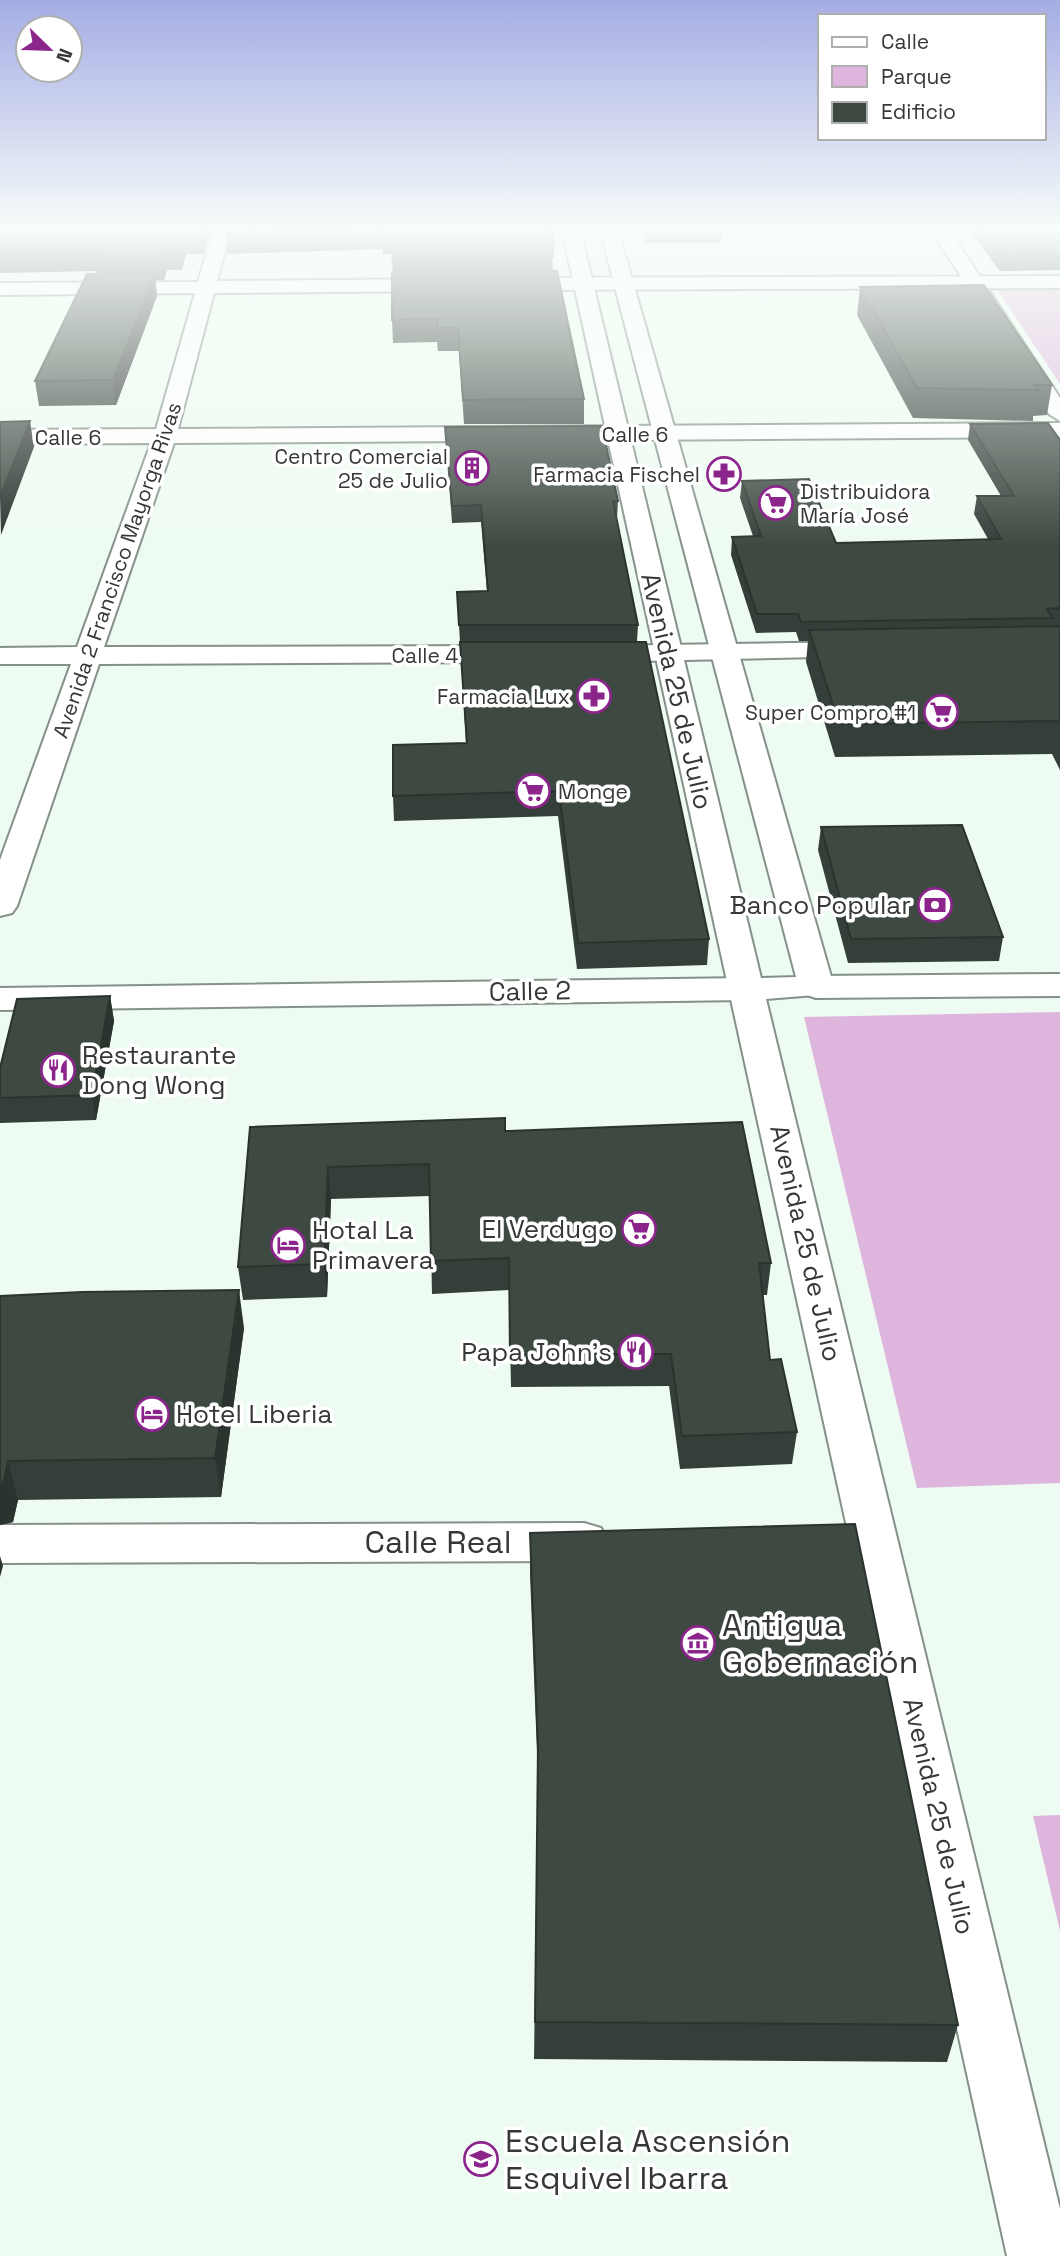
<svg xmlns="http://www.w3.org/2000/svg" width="1060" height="2256" font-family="'Space Grotesk',sans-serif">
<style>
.green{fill:#deb5dc}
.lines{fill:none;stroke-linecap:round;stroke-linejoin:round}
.street-casing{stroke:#849088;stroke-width:4}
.secondary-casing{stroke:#849088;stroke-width:4}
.street{fill:#fff;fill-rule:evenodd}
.secondary{fill:#fff;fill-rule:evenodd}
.wall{fill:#353f39}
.shaded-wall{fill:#2b332e}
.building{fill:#3e4942;stroke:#2b332e;stroke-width:2}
.labels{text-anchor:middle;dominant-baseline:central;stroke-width:7;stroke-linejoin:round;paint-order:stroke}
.far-street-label{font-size:21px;fill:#343935;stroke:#fff}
.far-poi-label{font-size:21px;fill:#343935;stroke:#fff;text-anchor:end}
.street-label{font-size:26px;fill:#343935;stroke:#fff}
.poi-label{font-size:26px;fill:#343935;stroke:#fff;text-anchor:end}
.near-street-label{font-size:32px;fill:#343935;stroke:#fff}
.near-poi-label{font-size:32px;fill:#343935;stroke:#fff;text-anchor:start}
</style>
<rect width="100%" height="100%" fill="#eefbf2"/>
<path class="green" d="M1060,288v96l-63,-95z
M1060,1012v471l-143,5 -113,-471z
M1060,1815v116l-27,-115z"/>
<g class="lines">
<g class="street-casing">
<path id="street" d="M213,230h18l-14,51 229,-2 9,6 -9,6 -232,2 -36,136 882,-6v14l-886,6 -70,204 408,-1 10,2 4,6 -4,6 -10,2 -413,2 -82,242 -5,7 -12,3v-56l71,-196h-71v-16l77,-1 74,-204 -151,1v-14l156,-1 39,-136 -195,2v-12l198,-1z
M1060,276v12l-554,2 -9,-6 9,-6z
M858,642l10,2 4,6 -4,6 -271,6 -10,-2 -4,-6 4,-6 10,-2z
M1060,974v22l-244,2 -12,-4 -6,-7 6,-7 12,-4z
M746,978l12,4 6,7 -6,7 -12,4 -746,10v-22z"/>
</g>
<g class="secondary-casing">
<path id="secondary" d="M562,230h18l181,748 35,-1 -196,-747h18l216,757 -6,7 -62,5 294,1210v47h-53z
M931,230h18l111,168v23l-11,-7z
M584,1523l17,5 7,14 -7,14 -17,5 -584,2v-38z"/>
</g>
<use href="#street" class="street"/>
<use href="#secondary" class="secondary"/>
</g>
<path class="wall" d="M0,230h212l-9,24h-17l-4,16h-15l-3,10h-9l2,16 -41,109 -77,1 -4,-25 62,-107v-3l-97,2z
M226,230h328l1,21h-3l1,21 31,127v25h-120l-5,-73h-21l-1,-9 -44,1 -1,-23 1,-48 -2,-18h-8v-5l-156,5 -1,-20z
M640,230h82l-1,13h-75z
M969,230h91v40l-60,1z
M860,287l192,98 -5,30 -14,1v5l-120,-3 -56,-103z
M970,424l90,16v330l-8,-16 -217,3 -29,-95 2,-21h-9l-3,-9 -40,1 -25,-78 1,-18 21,-1 -13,-38 2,-17 94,62 152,-4 -14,-25 3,-18h24l-33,-56z
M445,427l173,74 -1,17 -1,1 22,106 -1,17 72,297 -2,26 -130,4 -19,-153 -164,5 -1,-25 73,-53 -9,-151 30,-1 -6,-69 -29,1z
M821,827l182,110 -4,24 -151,2 -30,-113z
M110,996l4,25 -18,99 -96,3v-55z
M250,1127l255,4 266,132 -4,32h-4l7,65 27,72 -5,32 -112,5 -11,-83 -158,1 -2,-97 -77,4 -2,-98 -99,3 -4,98 -84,3 -5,-33z
M0,1296l244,32 -23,169 -203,3 -5,22 -13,3z
M530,1533l428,492 -11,37 -413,-3 4,-280 -8,-205z"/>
<path class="shaded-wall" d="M203,230h9l-9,24 -2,-19z
M184,235l2,19 -4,16 -2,-20z
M165,250l2,20 -3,10 -3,-20z
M155,273l2,23 -41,109 -3,-25z
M30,421l4,26 -33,88 -1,-38z
M110,996l4,25 -18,99 -4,-25z
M328,1167l3,32 -4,98 -3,-33z
M239,1290l5,38 -23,169 -6,-39z
M8,1461l10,39 -5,22 -13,3v-41z
M0,1556l3,10 -3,11z"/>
<path class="building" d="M0,230h203l-2,5h-17l-4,15h-15l-4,10h-66l4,-9 -99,2z
M226,230h130l-130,4z
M382,230h172l1,2h-6l4,25 -160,1 -3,-24 -8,1z
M983,230h77v25l-58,1z
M557,271l27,128 -121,1 -5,-72h-21v-9l-45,1v-48z
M155,273l-42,107 -78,1 52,-107z
M984,285l68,100h-18l4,5 -121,-2 -57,-101z
M30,421l-30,76v-75z
M1048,423l12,17v168l-13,1 5,9 -251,4 -3,-8h-41l-25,-77 29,-1 -19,-55 67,-2 27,64 165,-4 -24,-43h37l-44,-72z
M602,426l16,75h-5l25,124h-179l-2,-33 31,-1 -7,-86 -29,1 -7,-79z
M1060,626v97l-1,-2 -220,3 -30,-94z
M460,642h186l63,297 -131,4 -19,-152 -166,5v-51l74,-2z
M962,825l41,112 -152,2 -30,-112z
M110,996l-18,99 -92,3v-30l17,-69z
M505,1118v13l237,-9 29,141h-12l11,97 11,-1 16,73 -115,4 -11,-82h-161l-1,-96 -78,3 -2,-97 -101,3 -4,97 -86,3 12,-140z
M239,1290l-24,168 -207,3 -5,23h-3v-188l82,-4z
M855,1524l103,501 -423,-3 3,-276 -8,-213z"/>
<linearGradient id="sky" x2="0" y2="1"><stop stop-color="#a5ace4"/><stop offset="0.42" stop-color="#f7fdf9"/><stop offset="1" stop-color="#f7fdf9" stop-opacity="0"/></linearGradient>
<rect width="1060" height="546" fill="url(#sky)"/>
<defs>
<g id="building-ring" transform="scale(1.75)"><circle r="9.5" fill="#fff" stroke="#8b258c" stroke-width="1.5"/><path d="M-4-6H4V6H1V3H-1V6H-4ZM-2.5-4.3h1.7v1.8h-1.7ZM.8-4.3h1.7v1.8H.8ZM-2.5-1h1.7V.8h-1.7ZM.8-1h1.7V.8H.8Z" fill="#8b258c"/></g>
<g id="pharmacy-ring" transform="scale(1.75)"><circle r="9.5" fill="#fff" stroke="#8b258c" stroke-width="1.5"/><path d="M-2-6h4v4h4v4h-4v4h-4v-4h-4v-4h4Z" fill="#8b258c"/></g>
<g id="supermarket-ring" transform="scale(1.75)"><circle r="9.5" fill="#fff" stroke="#8b258c" stroke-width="1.5"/><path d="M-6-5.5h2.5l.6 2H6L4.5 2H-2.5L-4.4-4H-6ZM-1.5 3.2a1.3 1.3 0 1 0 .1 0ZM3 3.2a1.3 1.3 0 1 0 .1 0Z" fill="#8b258c"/></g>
<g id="bank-ring" transform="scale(1.75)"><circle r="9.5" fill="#fff" stroke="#8b258c" stroke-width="1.5"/><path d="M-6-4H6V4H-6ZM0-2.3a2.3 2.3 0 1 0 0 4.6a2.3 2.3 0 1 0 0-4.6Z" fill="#8b258c"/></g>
<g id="restaurant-ring" transform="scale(1.75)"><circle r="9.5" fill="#fff" stroke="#8b258c" stroke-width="1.5"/><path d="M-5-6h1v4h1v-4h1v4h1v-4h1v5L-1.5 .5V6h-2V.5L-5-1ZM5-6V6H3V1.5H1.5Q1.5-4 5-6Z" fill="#8b258c"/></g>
<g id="hotel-ring" transform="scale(1.75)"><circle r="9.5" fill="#fff" stroke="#8b258c" stroke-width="1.5"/><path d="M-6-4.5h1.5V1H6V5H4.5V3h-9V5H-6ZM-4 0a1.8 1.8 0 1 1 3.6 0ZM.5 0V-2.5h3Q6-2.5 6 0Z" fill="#8b258c"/></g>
<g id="museum-ring" transform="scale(1.75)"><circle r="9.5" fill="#fff" stroke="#8b258c" stroke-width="1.5"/><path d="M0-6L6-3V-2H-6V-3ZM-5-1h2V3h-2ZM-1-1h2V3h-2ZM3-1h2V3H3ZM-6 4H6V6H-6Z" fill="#8b258c"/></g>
<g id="school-ring" transform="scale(1.75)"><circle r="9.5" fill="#fff" stroke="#8b258c" stroke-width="1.5"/><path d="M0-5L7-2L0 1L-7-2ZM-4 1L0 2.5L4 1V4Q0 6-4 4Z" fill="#8b258c"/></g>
</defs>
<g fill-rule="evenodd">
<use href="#building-ring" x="472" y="468"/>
<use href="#pharmacy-ring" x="724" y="474"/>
<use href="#supermarket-ring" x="776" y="503"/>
<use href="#pharmacy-ring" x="594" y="696"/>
<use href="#supermarket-ring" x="941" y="712"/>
<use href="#supermarket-ring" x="533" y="791"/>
<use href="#bank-ring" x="935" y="905"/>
<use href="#restaurant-ring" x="58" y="1070"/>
<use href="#supermarket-ring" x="639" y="1229"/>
<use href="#hotel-ring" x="288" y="1245"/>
<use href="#restaurant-ring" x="636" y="1352"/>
<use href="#hotel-ring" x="152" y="1414"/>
<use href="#museum-ring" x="698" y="1643"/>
<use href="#school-ring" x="481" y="2159"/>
</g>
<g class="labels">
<g class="far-street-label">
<text x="635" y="434">Calle 6</text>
<text x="68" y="437">Calle 6</text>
<text transform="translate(117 570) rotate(-71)">Avenida 2 Francisco Mayorga Rivas</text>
<text x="425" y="655">Calle 4</text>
</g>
<g class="far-poi-label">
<text x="448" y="456">Centro Comercial<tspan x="448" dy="24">25 de Julio</tspan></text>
<text x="700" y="474">Farmacia Fischel</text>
<text x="800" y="491" text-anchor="start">Distribuidora<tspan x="800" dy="24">María José</tspan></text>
<text x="570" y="696">Farmacia Lux</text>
<text x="916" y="712">Super Compro #1</text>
<text x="558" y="791" text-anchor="start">Monge</text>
</g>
<g class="street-label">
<text transform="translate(677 691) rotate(77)">Avenida 25 de Julio</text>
<text transform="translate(530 991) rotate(-1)">Calle 2</text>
<text transform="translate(806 1243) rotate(77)">Avenida 25 de Julio</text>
<text transform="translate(939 1816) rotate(77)">Avenida 25 de Julio</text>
</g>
<g class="poi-label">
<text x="911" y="905">Banco Popular</text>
<text x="82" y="1055" text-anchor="start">Restaurante<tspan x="82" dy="30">Dong Wong</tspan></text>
<text x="614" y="1229">El Verdugo</text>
<text x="312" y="1230" text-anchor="start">Hotal La<tspan x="312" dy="30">Primavera</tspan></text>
<text x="612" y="1352">Papa John's</text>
<text x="176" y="1414" text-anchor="start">Hotel Liberia</text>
</g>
<g class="near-street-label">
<text x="438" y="1542">Calle Real</text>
</g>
<g class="near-poi-label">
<text x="722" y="1625">Antigua<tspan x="722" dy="37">Gobernación</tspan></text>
<text x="505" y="2141">Escuela Ascensión<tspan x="505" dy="37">Esquivel Ibarra</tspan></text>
</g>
</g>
<rect x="818" y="14" width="228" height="126" fill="#ffffff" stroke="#aeb0ae" stroke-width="2"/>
<rect x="832" y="37" width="35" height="10" fill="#ffffff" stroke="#aeb0ae" stroke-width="2"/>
<text x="881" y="49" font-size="21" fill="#343935">Calle</text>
<rect x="832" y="66" width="35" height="21" fill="#deb5dc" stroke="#aeb0ae" stroke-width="2"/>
<text x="881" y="84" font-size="21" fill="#343935">Parque</text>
<rect x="832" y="102" width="35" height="21" fill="#3e4942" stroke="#aeb0ae" stroke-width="2"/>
<text x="881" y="119" font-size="21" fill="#343935">Edificio</text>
<g transform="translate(49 49) rotate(113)"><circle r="33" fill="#ffffff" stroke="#aeb0ae" stroke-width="2"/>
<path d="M0-5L12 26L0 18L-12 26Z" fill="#8b258c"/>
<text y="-10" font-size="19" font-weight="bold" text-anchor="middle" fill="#343935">N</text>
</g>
</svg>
